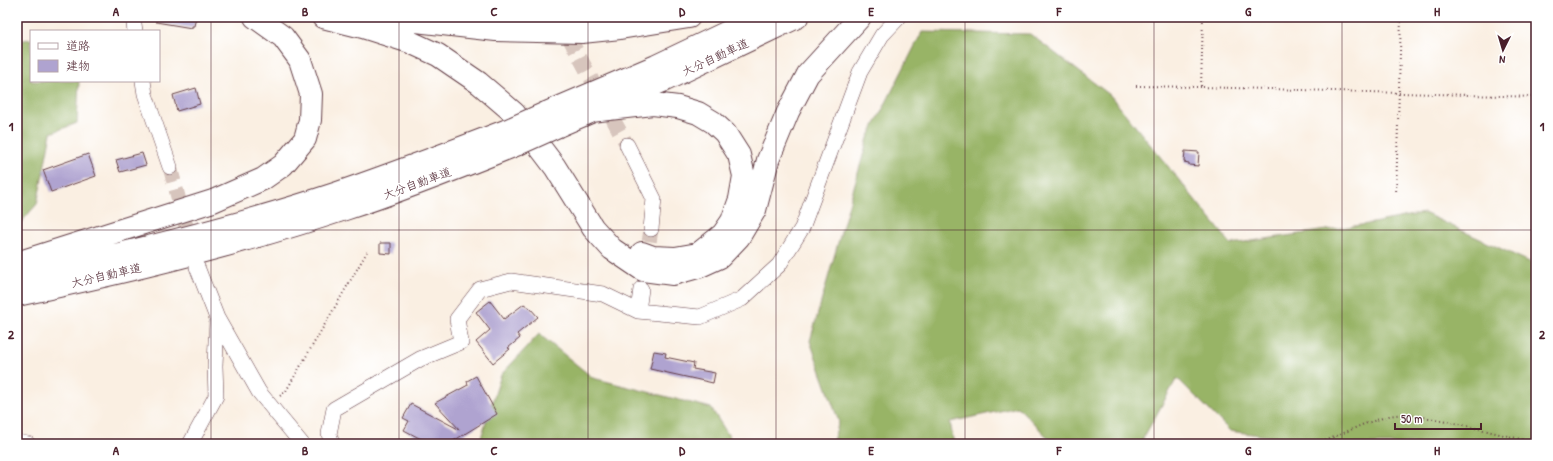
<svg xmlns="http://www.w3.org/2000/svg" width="1553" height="461" font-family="'Patrick Hand','Klee One',sans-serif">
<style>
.forest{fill:#98b466;stroke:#716a48}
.building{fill:#afa3d0}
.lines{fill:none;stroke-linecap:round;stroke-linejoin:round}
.minor-tunnel{stroke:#d7c5bd;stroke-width:15;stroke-dasharray:15 8;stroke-linecap:butt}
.minor-casing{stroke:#643e46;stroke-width:16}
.highway-casing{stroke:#643e46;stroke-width:24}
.path{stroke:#643e46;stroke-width:2;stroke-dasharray:1 3;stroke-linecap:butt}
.minor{stroke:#fff;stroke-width:15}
.highway{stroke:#fff;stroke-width:22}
.highway-bridge-casing{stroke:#643e46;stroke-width:24;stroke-linecap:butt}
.highway-bridge{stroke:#fff;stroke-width:22}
.grid{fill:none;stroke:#4a1f2b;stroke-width:1;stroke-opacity:0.55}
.labels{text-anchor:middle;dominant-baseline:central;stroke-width:3;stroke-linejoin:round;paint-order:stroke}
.street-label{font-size:12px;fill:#4a1f2b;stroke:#fff}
.neatline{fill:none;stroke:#4a1f2b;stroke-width:1.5}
.grid-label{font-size:13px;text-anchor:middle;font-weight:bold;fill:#4a1f2b}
</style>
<rect width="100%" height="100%" fill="#fff"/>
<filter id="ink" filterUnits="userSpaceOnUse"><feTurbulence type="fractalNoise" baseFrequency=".025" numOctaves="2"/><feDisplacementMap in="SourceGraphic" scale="8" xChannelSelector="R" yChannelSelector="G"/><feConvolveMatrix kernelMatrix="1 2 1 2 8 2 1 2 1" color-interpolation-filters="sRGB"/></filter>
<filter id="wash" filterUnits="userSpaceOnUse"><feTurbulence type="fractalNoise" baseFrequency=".012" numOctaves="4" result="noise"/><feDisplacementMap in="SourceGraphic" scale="16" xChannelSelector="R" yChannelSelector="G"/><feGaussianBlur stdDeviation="0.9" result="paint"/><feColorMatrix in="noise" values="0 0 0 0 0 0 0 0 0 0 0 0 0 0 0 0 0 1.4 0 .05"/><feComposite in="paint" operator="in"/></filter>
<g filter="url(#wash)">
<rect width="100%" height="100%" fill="#faefe2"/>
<path class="forest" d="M437,17h189l-39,7z
M922,32l108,2 80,61 121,149 137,-20 56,-11 112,52v179h-254l-1,-6 -51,-7 -53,-53 -37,66h-86l-36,-37 -68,15 4,22h-122l7,-22 -29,-81 58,-203z
M31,39v42h48l-2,42 -26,10 -14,71 -20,23v-186z
M539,334l54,44 118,30 23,36h-255l22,-69z"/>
<g id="blocks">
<path class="building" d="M156,17h40l-2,9h-2v2l-36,-6z
M196,88l4,16 -23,7 -4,-16z
M1185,151l14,1 -1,14 -9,-1v-2l-5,-1z
M142,153l4,12 -26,7 -4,-12z
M88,154l8,22 -45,16 -8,-22z
M380,243h11v11l-11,-1z
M490,301l14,18 20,-15 6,4 8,9 -21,17 3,4 -12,10 2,1 -17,14 -17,-21 14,-12 -14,-18z
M654,351l12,2 -1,4 29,6 -1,6 22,4 -2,10 -63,-14z
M476,376l21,38 -47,29 -21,-2v-1l-8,-1 -17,-9 5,-9 -6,-3 8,-14 49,26 -25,-27 33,-18 -1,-4z"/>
</g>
</g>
<g filter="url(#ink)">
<use href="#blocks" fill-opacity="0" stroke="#643e46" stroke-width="1"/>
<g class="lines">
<path class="minor-tunnel" d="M558,17l69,128
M170,167l21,78
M646,264l5,-35"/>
<g class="minor-casing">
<path id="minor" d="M133,17l2,14
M143,81l2,13 25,73
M627,145l27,54 -3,30
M197,267l20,51 42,74 43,52
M638,311l3,-22
M17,442l11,2
M190,444l26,-48 -1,-30 2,-48
M332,444l-3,-10 5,-25 86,-50 41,-17 -4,-23 23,-30 31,-8 92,13 35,17 62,6 42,-18 37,-34 23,-37 58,-156 22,-37 17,-18"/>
</g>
<g class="highway-casing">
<path id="highway" d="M323,17l40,10 47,15 28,13 41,28 35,30 41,54 38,61 19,21 31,21 30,4 25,-7 22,-10 19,-20 16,-27 13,-50 20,-48 20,-38 52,-57
M380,17l116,13 86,2 38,-4 69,-11
M591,111l62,-7 25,3 20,6 15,9 12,11 14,22 5,21 -4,23 -8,22 -9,13 -25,20 -23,4 -22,-1 -11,-4
M546,113l110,-47 103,-49
M558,126l105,-45 134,-64
M17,263l196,-62 50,-22 20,-14 22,-26 5,-19 1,-26 -11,-34 -17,-23 -28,-20
M17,277c108,-23 216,-49 321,-84 57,-20 113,-41 170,-63
M17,295c110,-23 221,-50 328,-86 58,-19 116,-42 173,-65"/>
</g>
<path class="path" d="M1203,17l-2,70 335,10
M1136,86l65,1
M1396,195l5,-178
M280,396l6,-5 81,-139
M1318,444l46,-20 25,-8 14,-2 44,7 89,22"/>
<use href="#minor" class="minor"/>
<use href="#highway" class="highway"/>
<g class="highway-bridge-casing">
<path id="highway-bridge" d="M508,130l38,-17
M518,144l40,-18"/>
</g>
<use href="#highway-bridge" class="highway-bridge"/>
</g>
</g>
<path class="grid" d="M211,17v427M399,17v427M588,17v427M776,17v427M965,17v427M1154,17v427M1342,17v427M17,230h1519"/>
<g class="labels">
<g class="street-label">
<text transform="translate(715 57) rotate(-25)">大分自動車道</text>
<text transform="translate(417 183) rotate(-20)">大分自動車道</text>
<text transform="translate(106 275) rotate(-13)">大分自動車道</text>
</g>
</g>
<rect width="1553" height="461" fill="none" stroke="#fff" stroke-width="44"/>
<rect x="30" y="30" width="130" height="52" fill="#ffffff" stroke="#b7a5aa"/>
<rect x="38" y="43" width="20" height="6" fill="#ffffff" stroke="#b7a5aa"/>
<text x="66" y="50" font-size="12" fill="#4a1f2b">道路</text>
<rect x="38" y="60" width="20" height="12" fill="#afa3d0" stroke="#b7a5aa"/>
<text x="66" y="70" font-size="12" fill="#4a1f2b">建物</text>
<g transform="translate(1503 50) rotate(185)" stroke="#ffffff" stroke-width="3" paint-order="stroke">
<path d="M0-3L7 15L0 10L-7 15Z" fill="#4a1f2b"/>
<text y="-6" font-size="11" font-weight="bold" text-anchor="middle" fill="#4a1f2b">N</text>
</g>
<path d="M1395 423v6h86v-6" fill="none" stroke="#4a1f2b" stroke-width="2"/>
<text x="1401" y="423" font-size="12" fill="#4a1f2b" stroke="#ffffff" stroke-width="3" paint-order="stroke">50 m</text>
<rect x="22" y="22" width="1509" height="417" class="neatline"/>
<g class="grid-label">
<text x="116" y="16">A</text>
<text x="305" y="16">B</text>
<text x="494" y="16">C</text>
<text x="682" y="16">D</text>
<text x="871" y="16">E</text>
<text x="1059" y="16">F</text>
<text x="1248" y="16">G</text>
<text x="1437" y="16">H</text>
<text x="11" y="131">1</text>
<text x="1542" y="131">1</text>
<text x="11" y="339">2</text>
<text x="1542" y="339">2</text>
<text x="116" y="455">A</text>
<text x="305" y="455">B</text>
<text x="494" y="455">C</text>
<text x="682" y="455">D</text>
<text x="871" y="455">E</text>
<text x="1059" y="455">F</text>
<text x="1248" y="455">G</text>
<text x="1437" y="455">H</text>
</g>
</svg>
